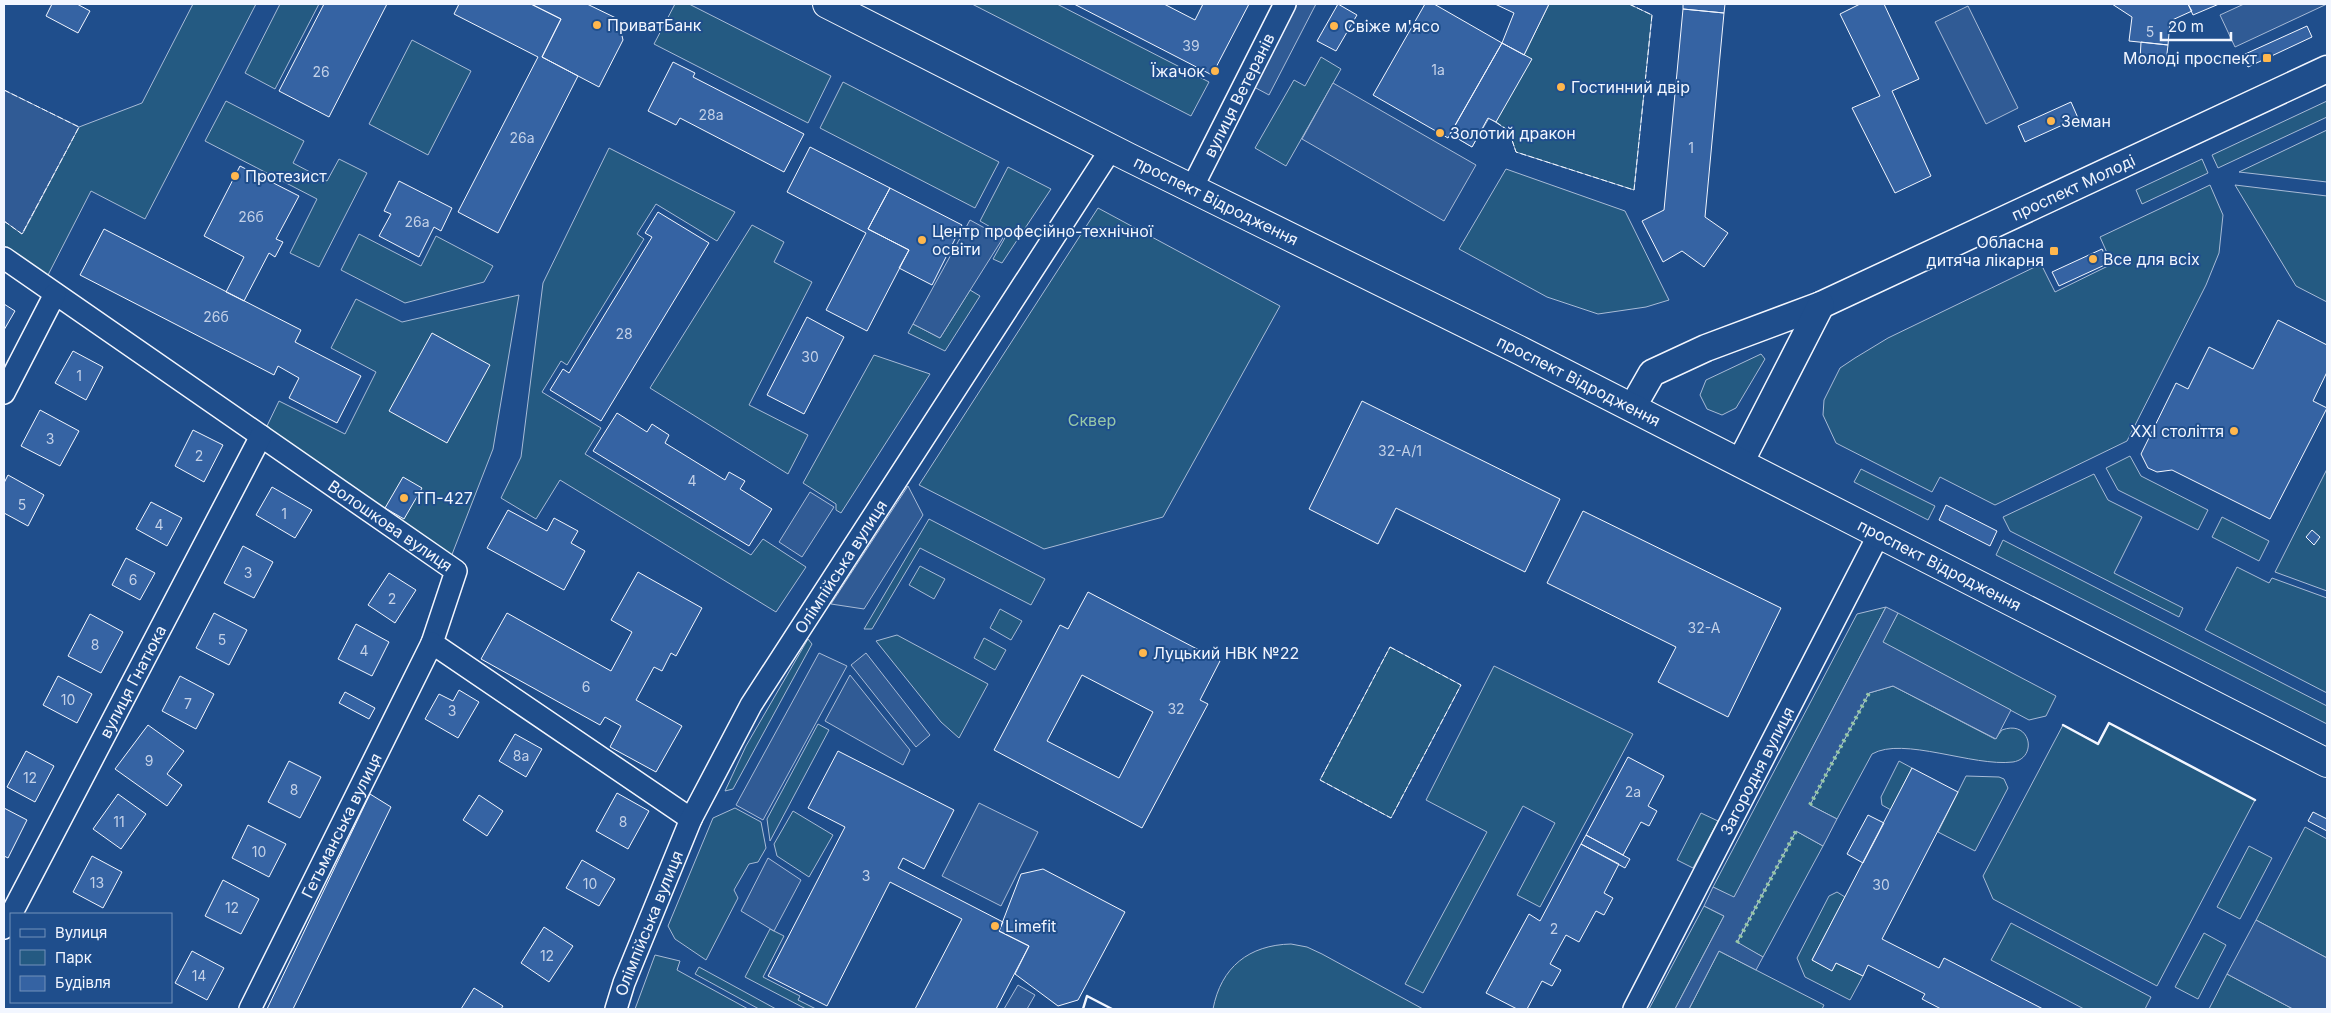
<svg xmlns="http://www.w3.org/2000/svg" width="2331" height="1013" font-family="Inter,sans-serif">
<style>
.green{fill:#245a82;stroke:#a8bbd7}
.parking{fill:#305b95;stroke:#a8bbd7}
.building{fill:#3563a3;stroke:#f2f6ff;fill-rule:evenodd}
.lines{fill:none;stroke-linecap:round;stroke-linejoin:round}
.minor-casing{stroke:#f2f6ff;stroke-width:24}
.tertiary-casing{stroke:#f2f6ff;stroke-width:29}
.secondary-casing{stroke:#f2f6ff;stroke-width:30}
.minor{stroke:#1f4e8c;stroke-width:21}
.tertiary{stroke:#1f4e8c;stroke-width:26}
.secondary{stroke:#1f4e8c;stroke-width:28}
.hedge{stroke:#97c8a6;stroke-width:4;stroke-dasharray:2.5 4;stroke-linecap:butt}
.fence{stroke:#f2f6ff;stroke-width:1;stroke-dasharray:6 2.5;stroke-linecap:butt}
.wall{stroke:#f2f6ff;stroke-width:2.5}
.poi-dot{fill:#ffb74d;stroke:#1f4e8c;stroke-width:2}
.labels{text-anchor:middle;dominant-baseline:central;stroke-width:4;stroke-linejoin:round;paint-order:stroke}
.number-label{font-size:14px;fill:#c3d1e8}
.poi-label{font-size:16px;fill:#f2f6ff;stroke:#1f4e8c;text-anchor:start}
.street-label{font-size:16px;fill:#f2f6ff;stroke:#1f4e8c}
.park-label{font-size:16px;fill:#97c8a6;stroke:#1f4e8c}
</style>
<rect width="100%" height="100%" fill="#1f4e8c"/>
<path class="green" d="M193,4h63l-111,215 -54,-28 -44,86 -43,-31v-25l19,12 56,-106 63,-24z
M280,4h39l-44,85 -30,-16z
M675,4h14l142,72 -23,47 -154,-79z
M972,4h85l152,78 -18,34z
M1549,4h80l23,11 -18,175 -118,-38 -7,-21 -20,-13 -17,29 -22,-13 74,-79z
M412,40l59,31 -43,84 -59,-31z
M1321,57l20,12 -55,97 -31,-18 39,-68 11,6z
M843,82l156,80 -24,46 -155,-80z
M226,101l78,40 -11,22 34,18 12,-22 28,14 -48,94 -29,-14 27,-54 -112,-58z
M2327,101v16l-109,51 -6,-13z
M2327,130v52l-88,-10z
M609,148l126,64 -18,29 -61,-37 -19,30 7,5 -77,126 -6,-4 -19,31 59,36 -16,26 166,101 12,-16 43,28 -30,45 -216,-132 -24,39 -35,-21 20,-41 22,-174z
M2202,159l6,14 -66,31 -6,-14z
M1008,167l43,22 -49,74 -9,-4 13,-23 -26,-15z
M1506,169l119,42 44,89 -23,7 -48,7 -51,-17 -88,-48z
M2210,185l13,30 -4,38 -13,32 -79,156 -132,64 -55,-28 -8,15 -96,-49 -13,-28 1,-15 16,-32 15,-10 33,-20 153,-74 14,28 57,-28 -12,-27z
M2235,185l92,11v106l-31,-16z
M1098,208l182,98 -117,211 -119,32 -125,-64z
M752,225l32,17 -10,20 38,20 -63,123 59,30 -20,39 -138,-86z
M359,234l62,32 15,-30 57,30 -9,16 -79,21 -64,-33z
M970,290l10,6 -35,55 -37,-18 5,-9 27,14z
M519,295l-26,154 -42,108 -185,-129 13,-27 66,33 31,-62 -45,-24 25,-49 46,23z
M1761,354l4,5 -29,49 -14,7 -15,-6 -7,-14 6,-15z
M874,355l56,19 -89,139 -5,-3v-6l-33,-21z
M2130,456l11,20 67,34 -10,20 -80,-40 -12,-22z
M1861,469l74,37 -7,14 -74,-38z
M2327,469v122l-52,-19z
M2094,474l14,26 34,17 -28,56 69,35 -4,9 -169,-86 -7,-14z
M2222,517l47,24 -10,20 -47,-24z
M929,519l116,60 -14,26 -111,-57 -48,81h-8z
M2003,540l324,166v18l-331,-169z
M920,566l25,13 -11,20 -25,-14z
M2237,567l32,16 3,-5 55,20v95l-122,-63z
M1886,607l-152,291 -21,-11 144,-273z
M1000,609l22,12 -11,19 -21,-12z
M1898,613l158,83 -10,20 -17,4 -147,-78z
M897,635l91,49 -29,54 -18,-16 -65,-81z
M984,638l22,12 -11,20 -21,-12z
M808,639l4,5 -79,145 -8,2 21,-45z
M1390,647l71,38 -70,133 -71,-38z
M1494,666l139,68 -93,173 -23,-12 38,-72 -32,-17 -100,187 -18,-9 82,-152 -61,-32z
M1893,686l102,53 7,-9c29,-11 36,28 11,32 -40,5 -110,-26 -141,-8l-35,65 -27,-14 59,-112z
M2109,723l146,77 -98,186 -164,-87 -10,-23 80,-151 35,18z
M818,724l11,6 -59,111 -3,-22z
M1899,761l13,7 -21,42 -9,-5 -1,-8z
M1966,776l33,1 5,2 4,9 -33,63 -37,-19z
M735,808l26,14 5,26 -8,14 -9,2 -15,26 4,8 -32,62 -31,-21 -7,-13 45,-108z
M793,811l40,24 -24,42 -32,-21 -3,-12z
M1701,813l17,8 -25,47 -16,-8z
M2305,827l22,12v119l-71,-38z
M1796,831l27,15 -60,111 -26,-14z
M2249,846l23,12 -32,61 -23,-12z
M1837,892l8,5 -33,63 20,10 4,-7 27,13 -13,24 -45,-23 -8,-19 32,-62z
M1704,906l20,10 -49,93h-26z
M2011,923l140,74 -6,12h-61l-93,-49z
M770,929l14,7 -21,41 37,19 -2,4 18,9h-10l-61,-32z
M2204,933l22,12 -28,54 -23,-12z
M1291,944l16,3 15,7 101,55h-210c8,-42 36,-64 78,-65z
M1719,951l105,54 -2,4h-133z
M655,955l25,6 -3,9 71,39h-113z
M699,967l77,42h-17l-64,-35z
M2227,974l66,35h-84z"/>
<path class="parking" d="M1297,4h19l-47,91 -15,-8z
M2244,4h83l-92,43 -15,-32z
M1968,6l50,102 -32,16 -51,-102z
M1333,83l143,82 -32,56 -142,-82z
M4,90l75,37 -57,107 -18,-13z
M970,220l33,18 -63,100 -27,-14z
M908,486l15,29 -59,94 -33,-5z
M810,492l24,15 -32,50 -23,-15z
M1886,607l12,6 -15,29 128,68 -15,29 -103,-53 -24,7 -59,112 27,14 -14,27 -27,-15 -59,111 26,15 -7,13 -37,-19 -30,58h-14l49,-93 -20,-10 9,-19 21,10z
M819,653l28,13 -84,154 -27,-15z
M866,653l64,82 -14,12 -65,-82z
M850,675l60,75 -7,15 -78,-44z
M979,803l59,29 -37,74 -59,-30z
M768,858l33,22 -27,51 -33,-20z
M2256,920l71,38v51h-34l-66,-35z
M1018,985l17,10 -8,14h-23z"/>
<path class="building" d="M52,4h25l13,7 -12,22 -32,-17z
M324,4h63l-58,113 -50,-26z
M459,4h72l30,15 -19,38 36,19 -80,157 -40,-21 80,-155 -84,-43z
M531,4h56l31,15 5,21 -24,47 -57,-30 19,-38z
M1074,4h90l31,16 8,-16h46l-37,71z
M1338,4l19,11 -21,36 -19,-10z
M1425,4h9l68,39 -54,95 -75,-43z
M1495,4h54l-25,51 -22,-12 12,-30z
M1683,4h42l-1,9 -41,-4z
M1860,4h24l35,75 -27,12 39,85 -36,17 -43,-85 28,-12 -40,-82z
M2112,4h76l4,7 -22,10 -2,24 -39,-4 3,-24z
M2188,4h31l-26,11z
M1683,9l41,4 -19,204 23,16 -24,34 -22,-16 -19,11 -21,-41 22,-11z
M2307,26l5,11 -64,30 -5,-12z
M2141,42l27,3 -2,17 -26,-2z
M1502,43l30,16 -36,63 -8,-4 -16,29 -22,-13z
M673,62l22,11 -2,4 111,57 -20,38 -104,-54 -4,7 -28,-14z
M2071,102l7,16 -53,24 -7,-16z
M810,147l80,41 -22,41 41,21 -42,81 -41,-21 40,-77 -79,-41z
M240,166l59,30 -23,43 7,3 -8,15 -6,-4 -25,48 -18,-9 18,-35 -40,-21z
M399,181l53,27 -11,23 -7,-4 -15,30 -40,-21 12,-22 -7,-3z
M890,188l72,37 -30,60 -33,-17 10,-18 -41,-21z
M658,212l51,31 -108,178 -51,-31 13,-21 6,4 83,-136 -7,-4z
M104,229l197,101 -6,12 66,34 -24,47 -48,-25 10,-20 -21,-12 -4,9 -194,-100z
M2102,249l7,14 -50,23 -7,-14z
M4,304l11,7 -11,19z
M807,317l37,20 -40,77 -37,-19z
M2278,320l49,25v27l-14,29 14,7 -57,111 -98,-49 -15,2 -9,-4 -7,-14 35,-71 12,6 21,-42 44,22z
M432,333l58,32 -43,78 -58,-32z
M73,351l30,16 -17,33 -31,-17z
M1362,401l198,98 -35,73 -129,-64 -18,36 -69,-35z
M40,410l39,21 -19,35 -39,-20z
M617,413l30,19 5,-8 17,11 -4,8 60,37 4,-8 16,9 -5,8 32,20 -23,37 -156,-95z
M193,430l30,15 -19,37 -29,-16z
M8,475l36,20 -16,31 -24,-13v-30z
M403,477l19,11 -18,31 -19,-11z
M272,487l40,23 -17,28 -39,-23z
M151,502l31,16 -15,28 -31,-17z
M1946,505l51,26 -7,15 -51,-26z
M508,510l39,21 7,-13 24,13 -7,12 14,8 -21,39 -77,-42z
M1583,511l198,97 -53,109 -70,-35 18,-35 -129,-64z
M2312,530l8,7 -6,8 -8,-8z
M243,546l30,16 -19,36 -30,-15z
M126,558l29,15 -15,27 -28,-15z
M638,572l64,36 -26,48 -5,-3 -9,18 -8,-4 -18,33 46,26 -26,46 -46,-25 11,-21 -16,-9 -5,8 -119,-66 26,-46 104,58 21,-39 -21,-12z
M389,573l27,17 -21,33 -27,-18z
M1088,592l132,69 -20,39 8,4 -66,124 -148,-78 66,-125 8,4zM1082,675l71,37 -34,66 -72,-37z
M214,613l33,17 -18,35 -33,-17z
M90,614l33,18 -22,41 -33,-17z
M356,624l33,18 -17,34 -34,-17z
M58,676l34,18 -15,29 -34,-18z
M180,676l34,18 -18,35 -34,-18z
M459,690l20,12 -21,36 -33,-19 14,-25 14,7z
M345,692l30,16 -6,11 -30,-16z
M148,725l36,26 -17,23 15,11 -15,21 -52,-37z
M515,734l27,15 -16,28 -27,-16z
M26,751l28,15 -19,36 -28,-15z
M838,751l116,59 -30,59 -21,-11 -5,10 105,54 -4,9 30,15 -33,63h-81l47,-90 -72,-37 -63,124 -59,-30 77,-149 -37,-19z
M1628,757l36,19 -16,30 9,5 -8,15 -8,-4 -18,33 -37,-20z
M289,761l32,16 -21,41 -32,-16z
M1912,768l46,24 -76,147 57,29 5,-10 99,51h-102l-19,-10 3,-5 -57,-29 -5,11 -27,-13 -4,8 -20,-11z
M617,793l32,18 -21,38 -32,-18z
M118,794l28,20 -25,35 -28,-20z
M370,794l21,13 -98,202h-26z
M479,795l24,16 -16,25 -24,-16z
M4,808l23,12 -19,38 -4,-2z
M2313,812l14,7v12l-19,-10z
M1868,815l16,8 -21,40 -16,-9z
M248,825l38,19 -17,33 -37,-19z
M1586,835l44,24 -5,9 -44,-24z
M1581,844l38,20 -15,29 9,5 -9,17 -8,-4 -17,31 -13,-7 -16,29 11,6 -9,16 -10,-5 -15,28h-10l-31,-16 43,-79 11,7z
M92,856l30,16 -19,36 -30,-16z
M582,860l33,19 -16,27 -33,-18z
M1043,869l82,43 -47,88 -20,6 -43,-32 14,-28 -30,-15 22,-57z
M223,880l36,19 -18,35 -36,-18z
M544,927l29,19 -24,36 -28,-19z
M192,951l32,17 -17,32 -32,-17z
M474,988l29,18 -2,3h-40z"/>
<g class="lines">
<g class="minor-casing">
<g id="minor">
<path id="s1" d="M1192,188l93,-184"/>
<path id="s2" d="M4,258l452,313 -24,72 259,176"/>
<path d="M4,393l51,-99"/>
<path id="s3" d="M4,928l257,-492"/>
<path id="s4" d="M250,1009l182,-366"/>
<path id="s5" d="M616,1009l8,-26 67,-164 60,-114 360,-556"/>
<path id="s6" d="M1634,1009l245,-475"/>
</g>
</g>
<g class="tertiary-casing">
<g id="tertiary">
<path id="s7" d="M1632,408l20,-35 54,-25 115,-43 506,-236"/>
<path d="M1740,463l81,-158"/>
</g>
</g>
<g class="secondary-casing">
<g id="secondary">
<path id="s8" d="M827,4l301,153 393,194 806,412"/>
</g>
</g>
<use href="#minor" class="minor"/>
<use href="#tertiary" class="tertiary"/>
<use href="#secondary" class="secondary"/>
<path class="hedge" d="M1810,805l59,-112
M1737,943l59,-112"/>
<path class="fence" d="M4,90l75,37 -57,107 -18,-13
M1496,122l13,9 7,21 118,38 18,-175 -23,-11
M1390,647l71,38 -70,133 -71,-38z"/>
<path class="wall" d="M2063,725l35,19 11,-21 146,77
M1083,1009l4,-13 25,13"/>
</g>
<g class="poi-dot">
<circle cx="597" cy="25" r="5"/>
<circle cx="1334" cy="26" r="5"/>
<rect x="2262" y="53" width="10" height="10" rx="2.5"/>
<circle cx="1215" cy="71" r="5"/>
<circle cx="1561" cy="87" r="5"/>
<circle cx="2051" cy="121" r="5"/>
<circle cx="1440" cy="133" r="5"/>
<circle cx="235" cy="176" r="5"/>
<circle cx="922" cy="240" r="5"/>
<rect x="2049" y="246" width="10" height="10" rx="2.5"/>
<circle cx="2093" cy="259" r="5"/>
<circle cx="2234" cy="431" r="5"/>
<circle cx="404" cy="498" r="5"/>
<circle cx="1143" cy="653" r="5"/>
<circle cx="995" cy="926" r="5"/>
</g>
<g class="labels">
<g class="number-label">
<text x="2150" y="31">5</text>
<text x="1191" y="45">39</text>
<text x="1438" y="69">1а</text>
<text x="321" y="71">26</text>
<text x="711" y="114">28а</text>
<text x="522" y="137">26а</text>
<text x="1691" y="147">1</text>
<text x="251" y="216">26б</text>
<text x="417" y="221">26а</text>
<text x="216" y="316">26б</text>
<text x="624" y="333">28</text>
<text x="810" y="356">30</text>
<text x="79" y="375">1</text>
<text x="50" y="438">3</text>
<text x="1400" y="450">32-A/1</text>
<text x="199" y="455">2</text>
<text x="692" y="480">4</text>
<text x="22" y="504">5</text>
<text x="284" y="513">1</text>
<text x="159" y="524">4</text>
<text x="248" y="572">3</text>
<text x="133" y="579">6</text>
<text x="392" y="598">2</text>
<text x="1704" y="627">32-A</text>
<text x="222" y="639">5</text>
<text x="95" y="644">8</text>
<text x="364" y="650">4</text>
<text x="586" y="686">6</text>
<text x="68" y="699">10</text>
<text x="188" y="703">7</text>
<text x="1176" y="708">32</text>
<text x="452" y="710">3</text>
<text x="521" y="755">8а</text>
<text x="149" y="760">9</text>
<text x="30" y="777">12</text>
<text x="294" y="789">8</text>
<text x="1633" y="791">2а</text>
<text x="119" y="821">11</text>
<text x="623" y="821">8</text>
<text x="259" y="851">10</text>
<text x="866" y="875">3</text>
<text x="97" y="882">13</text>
<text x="590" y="883">10</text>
<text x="1881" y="884">30</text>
<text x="232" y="907">12</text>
<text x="1554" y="928">2</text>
<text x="547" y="955">12</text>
<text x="199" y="975">14</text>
</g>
<g class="poi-label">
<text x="607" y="25">ПриватБанк</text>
<text x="1344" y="26">Свіже м'ясо</text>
<text x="2257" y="58" text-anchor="end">Молоді проспект</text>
<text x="1205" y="71" text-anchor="end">Їжачок</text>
<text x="1571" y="87">Гостинний двір</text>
<text x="2061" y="121">Земан</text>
<text x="1450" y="133">Золотий дракон</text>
<text x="245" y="176">Протезист</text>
<text x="932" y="231">Центр професійно-технічної<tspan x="932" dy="18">освіти</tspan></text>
<text x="2044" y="242" text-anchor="end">Обласна<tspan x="2044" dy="18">дитяча лікарня</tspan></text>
<text x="2103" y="259">Все для всіх</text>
<text x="2224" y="431" text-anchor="end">ХХІ століття</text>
<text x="414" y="498">ТП-427</text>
<text x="1153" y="653">Луцький НВК №22</text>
<text x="1005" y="926">Limefit</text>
</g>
<g class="street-label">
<text stroke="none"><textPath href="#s1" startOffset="104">вулиця Ветеранів</textPath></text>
<text stroke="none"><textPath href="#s7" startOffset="501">проспект Молоді</textPath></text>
<text stroke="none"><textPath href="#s8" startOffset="436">проспект Відродження</textPath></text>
<text stroke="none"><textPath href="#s8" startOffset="841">проспект Відродження</textPath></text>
<text stroke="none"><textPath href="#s2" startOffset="470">Волошкова вулиця</textPath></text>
<text stroke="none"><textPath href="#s8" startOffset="1246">проспект Відродження</textPath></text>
<text stroke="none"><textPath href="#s5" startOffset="498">Олімпійська вулиця</textPath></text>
<text stroke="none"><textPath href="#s3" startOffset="278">вулиця Гнатюка</textPath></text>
<text stroke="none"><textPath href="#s6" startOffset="268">Загородня вулиця</textPath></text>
<text stroke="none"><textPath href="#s4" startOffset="205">Гетьманська вулиця</textPath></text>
<text stroke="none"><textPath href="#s5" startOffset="92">Олімпійська вулиця</textPath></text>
</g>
<g class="park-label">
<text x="1092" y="420">Сквер</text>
</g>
</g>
<rect width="2331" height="1013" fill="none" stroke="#f2f6ff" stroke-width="10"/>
<rect x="10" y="913" width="162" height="90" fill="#1f4e8c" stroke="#7391ba"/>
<rect x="20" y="929" width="25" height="8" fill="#1f4e8c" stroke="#7391ba"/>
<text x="55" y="938" font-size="15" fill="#f2f6ff">Вулиця</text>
<rect x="20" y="950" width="25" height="15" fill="#245a82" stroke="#7391ba"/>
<text x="55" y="963" font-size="15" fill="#f2f6ff">Парк</text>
<rect x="20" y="976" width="25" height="15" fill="#3563a3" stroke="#7391ba"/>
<text x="55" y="988" font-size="15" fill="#f2f6ff">Будівля</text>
<path d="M2161 32v8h70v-8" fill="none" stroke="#f2f6ff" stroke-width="2.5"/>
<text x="2168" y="32" font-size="15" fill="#f2f6ff" stroke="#1f4e8c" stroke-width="4" paint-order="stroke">20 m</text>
</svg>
